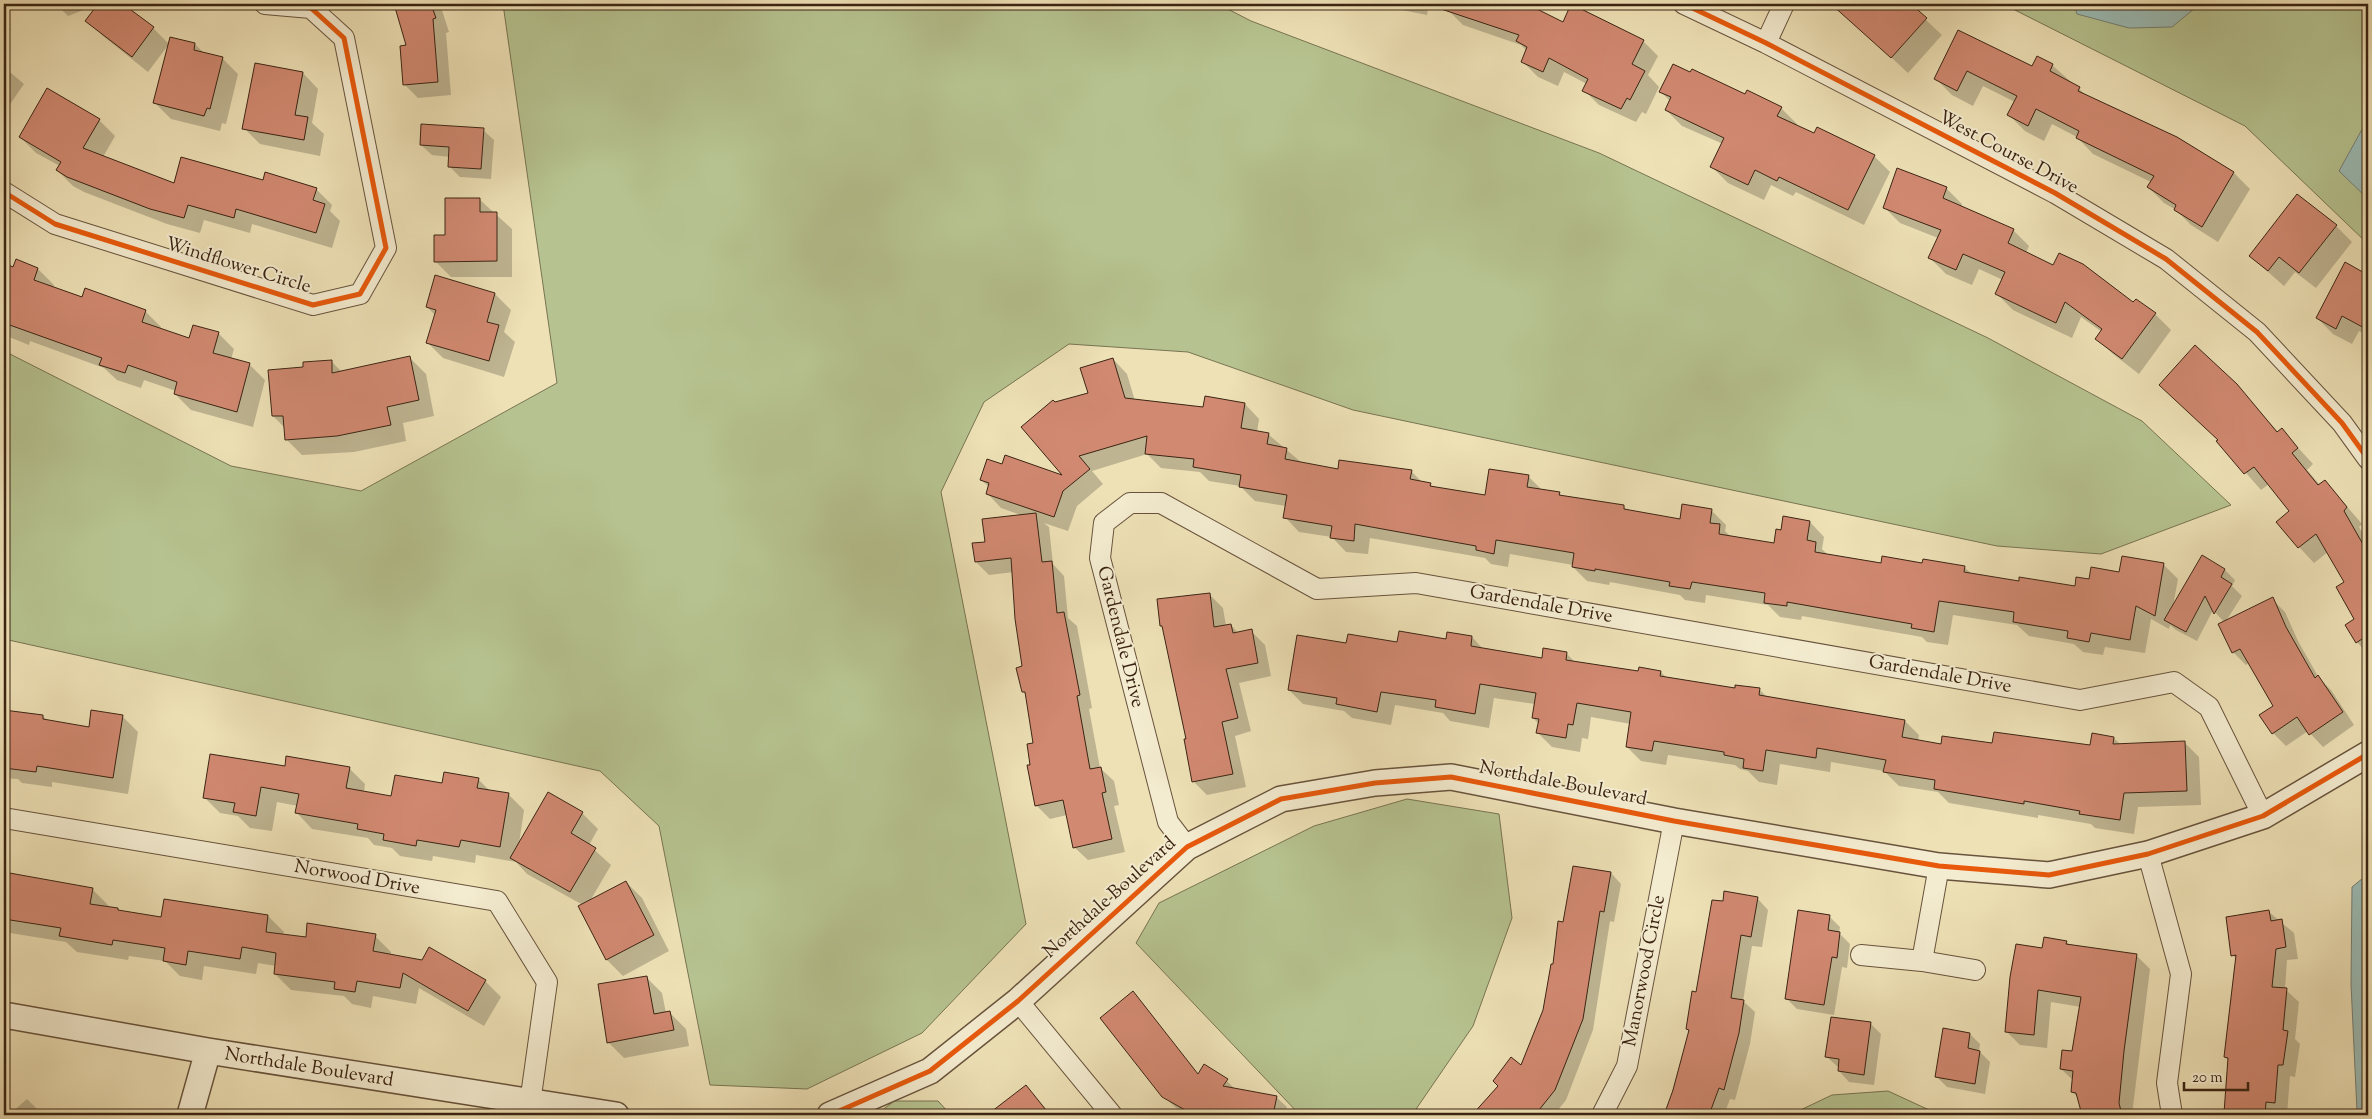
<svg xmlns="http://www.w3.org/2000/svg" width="2372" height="1119" font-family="'Sorts Mill Goudy',serif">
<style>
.green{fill:#b6c390;stroke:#787452}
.water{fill:#9bbcb5;stroke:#757f74}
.shadow{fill:#0003}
.building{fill:#d18971;stroke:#3b2413}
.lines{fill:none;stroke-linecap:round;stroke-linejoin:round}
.minor-casing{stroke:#68533c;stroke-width:22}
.tertiary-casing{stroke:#68533c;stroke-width:28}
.minor{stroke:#f4ecd0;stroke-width:20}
.tertiary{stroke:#f4ecd0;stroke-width:25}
.cycleway-casing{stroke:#f4ecd0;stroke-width:8}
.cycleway{stroke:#e8590c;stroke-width:5}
.labels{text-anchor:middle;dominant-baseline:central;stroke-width:4;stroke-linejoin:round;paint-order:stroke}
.street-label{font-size:19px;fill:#3b2413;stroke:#f4ecd0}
</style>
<rect width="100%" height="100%" fill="#eee1b6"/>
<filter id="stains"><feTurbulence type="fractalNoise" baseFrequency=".004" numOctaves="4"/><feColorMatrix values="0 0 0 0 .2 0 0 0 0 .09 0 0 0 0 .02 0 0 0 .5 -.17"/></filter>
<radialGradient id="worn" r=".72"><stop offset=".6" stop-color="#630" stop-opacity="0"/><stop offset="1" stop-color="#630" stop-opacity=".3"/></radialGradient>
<path class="green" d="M503,4h715l33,17 348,132 389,185 154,83 89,84 -130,49 -104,-8 -644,-136 -165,-58 -119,-8 -85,58 -43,90 85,432 -104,109 -115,56 -97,-4 -51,-259 -59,-55 -596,-132v-288l227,115 130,25 196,-108z
M2003,4h365v240l-123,-118z
M1407,799l92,15 13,104 -39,108 -61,89h-112l-164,-172 23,-40 155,-77z
M1888,1091l52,24h-150l42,-20z
M894,1101h44l13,14h-75z"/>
<path class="water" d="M2074,4h126l-28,23 -43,1 -52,-14z
M2368,92v107l-29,-28 26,-47z
M2368,874v241h-8l-3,-4 -6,-127 1,-97z"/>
<path class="shadow" d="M56,4h65l32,24 16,16 -21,28 -45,-36 -16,-16 12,-16 -31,12z
M395,4h45l9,28 -3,1 5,62 -33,3 -14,-14 4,-37z
M1372,4h57l-2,11z
M1450,4h74l39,19 80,18 15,15 -10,19 11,12 -13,27 -4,-2 -6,10 -37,-17 -15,-15 3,-6 -23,-12 -6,14 -20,-9 -15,-15 4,-11 -6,-6 -58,-20 -15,-15z
M1841,4h68l33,31 -34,38 -70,-65z
M4,13l7,17 -7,3z
M1959,32l73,36 20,-3 36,32 88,41 58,35 16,16 -32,53 -27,-17 -15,-15 -12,-7 -16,-16 3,-5 -58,-28 -16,-17 -25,-13 -8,17 -19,-10 -16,-16 6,-13 -32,-16 -10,20 -21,-11 -16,-16z
M195,44l10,10 17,4 16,16 -12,50 -4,-1 -2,8 -49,-12 -16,-16z
M4,67l20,17 -20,29z
M303,73l15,16 -6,34 12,11 -4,22 -60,-12 -16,-16z
M1661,92l85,3 35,13 16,16 -1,2 18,9 60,21 16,16 -26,53 -68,-33 -3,4 -22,-11 -7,15 -36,-17 -16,-16 11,-23 -41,-18 -16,-16 4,-9z
M99,120l16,16 -12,21 71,28 90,-3 52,7 16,16 -2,6 10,10 -8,27 -80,-24 -2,9 -46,-13 -4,13 -33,-9 -83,-32 -11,-6 -16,-16 3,-4 -24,-13 -16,-16z
M483,130l11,10 -3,39 -31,-2 -11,-11 1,-9 -18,-2 -11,-10z
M1946,188l16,16 -1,4 52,22 16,16 -3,7 107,51 3,-4 19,14 16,16 -32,44 -26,-20 -16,-15 5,-7 -21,-15 -9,21 -59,-28 -16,-16 6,-14 -24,-11 -7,16 -26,-11 -16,-16 8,-20 -38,-15 -16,-16z
M479,199l33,30v48h-61l-16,-16 11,-24z
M2336,226l16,16 -36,46 -21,-16 -11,14 -34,-30z
M17,260l21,9 16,16 -1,3 30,10 62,13 16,16 -1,2 30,11 28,-7 16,16 -3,10 18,5 16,16 -12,47 -62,-17 -16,-16 1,-3 -32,-11 -3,8 -24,-8 -13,-12 -74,-27 -1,4 -25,-10v-71l10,5z
M2345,264l23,12v60l-9,-5 -7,13 -19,-10 -16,-16z
M495,294l16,16 -7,22 11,10 -11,35 -61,-19 -16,-16 8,-27 -8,-8z
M410,358l16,16 8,42 -31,7 3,18 -52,11 -52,3 -16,-16 -1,-11 -12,-12 32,-48 26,-7 11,11z
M1113,359l14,15 8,27 69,7 41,-4 14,15 -2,13 11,2 34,29 37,7 72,1 12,12 7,1 4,4 52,9 43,-20 13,13 17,3 4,4 61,10 4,4 53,9 30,-10 15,15 -1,6 6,6 44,7 7,-13 28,-9 14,15 -2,12 6,6 54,9 82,3 8,7 48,8 56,5 14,-7 73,-16 15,15 -5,27 29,-49 23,13 10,10 -3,6 10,10 -16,25 46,-22 13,13 13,29 21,37 12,12 23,35 -31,22 -15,-16 -22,15 -13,-13 1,-26 -25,-44 -3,2 -13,-13 -9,-30 -11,-12 -16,31 -21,-11 -6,-5 -1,4 -18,-10 -6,34 -40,-6 -2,8 -20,-3 -9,-8 -45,-8 -12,-11 -64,-10 -5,30 -21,-3 -5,-5 -120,-21 -1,4 -21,-3 -12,-12 -62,-10 -1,8 -20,-3 -5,-5 -70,-13 -1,3 -22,-4 -14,-14v-2l-63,-11 -2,13 -17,-3 -6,-6 -115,-20 -2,16 -22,-2 -14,-15 -33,-5 -14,-15 1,-11 -31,-5 -15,-15 -31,-5 -9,-9 -39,-4 -14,-14 -55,17 11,13 -26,22 -9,25 -24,-8 5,4 4,37 11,12 4,42 9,8 15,82 -3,1 11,59 14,13 5,24 -5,1 11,46 -37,8 -14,-13 -7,-32 -17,4 -14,-14 -4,-39 2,-22 -8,-49 -3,-3 1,-25 -10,-95 -25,3 -13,-13 10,-19 38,-27 -23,-8 -14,-15 2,-6 -8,-7 22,-14 63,12 -11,-74 35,-10z
M2236,385l42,47 4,-2 31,34 -6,6 13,15 5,-4 37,43 -3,3 9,16v111l-11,-12 -1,-22 -11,-38 -17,-30 -14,11 -15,-16 -8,-35 -22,-28 -8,6 -43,-49z
M1209,594l14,14 3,18 5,-1 7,8 13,-2 14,14 6,31 -32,7 12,48 -16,5 11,51 -39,8 -14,-14 -5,-41 -24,-112 -3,-2z
M1472,637l12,13 59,10 23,-7 10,10 63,10 22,-1 7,7 68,11h24l7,7 138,24 14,14 -1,6 24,4 149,2 23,-9 7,7 64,-2 14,14 2,48 -63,2 -4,27 -39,-6 -4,-4 -53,-9v3l-89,-15 -11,-11 -39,-6 -15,-15 -53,-9 -1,10 -50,-8 -3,21 -18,-3 -11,-11 -8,-2 -5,-4 -67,-10 -2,10 -25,-4 -14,-14 4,-23 -40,-7 -3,22 -6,-1 -2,14 -28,-5 -14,-14 1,-9 -6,-6 2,-14 -41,-6 -5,30 -39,-7 -7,-8 -48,-8 -4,20 -39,-7 -8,-7 -41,-7 -14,-14 58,-46 100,-4z
M4,711l39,5 5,6 42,6 32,-12 16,16 -10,62 -76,-12v5l-30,-4 -4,-4 -14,-1z
M286,768h63l16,16 -1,8 28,5 51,-12 35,-6 12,12 18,3 16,16 -5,34 30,-51 33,20 16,16 -9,16 22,20 -21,36 36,-19 16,16 27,53 -46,25 -16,-16 -28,-53 4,-2 -56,-31 -11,-12 -40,-7 -1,8 -42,-7 -1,5 -32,-5 -8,-8 -18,-3 -6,-7 -56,-9 -15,-16 1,-7 -21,-4 -5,29 -22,-3 -12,-12 -18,-3 -16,-16z
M4,873l88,16 16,16v2l12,4 42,7 106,-2 16,16 -1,4 24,3 68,-3 16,16v3l94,26 16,16 -17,29 -65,-38 -3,16 -43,-8 -2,12 -19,-4 -8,-8 -53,-6 -16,-16 1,-8 -18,-3 -2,11 -52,-8 -2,14 -22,-4 -15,-15 -36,-5 -1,4 -51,-8 -11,-10 -62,-10z
M1611,873l10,11 -7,38 -4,-1 -17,109 -27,70 -12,15h-80l26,-29 22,-19 22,-57 20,-87z
M1757,898l11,12 -6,37 -10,-1 -9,55 12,11 -5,32 -15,56 -5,-1 -6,16h-66l2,-5 6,3 23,-82 -2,-2 37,-126z
M2269,912l25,21 4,26 -11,1 -2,29 14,13 -4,37 5,5 -5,33 -5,-1 -3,39h-60l-2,-2 4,-52 -4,-4 12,-97 -4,-5z
M1829,916l11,11 -1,6 11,11 -3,24 -5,-1 -8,48 -37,-6 -11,-11z
M2066,942l4,3 67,11 13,13 -18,146h-48l-5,-17 -7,-6 2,-11 -13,-12 12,-17 8,-45 -30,-5 -4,46 -27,-3 -13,-13 36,-83z
M646,977l16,16 4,20h4l16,16 3,17 -65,12 -16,-16z
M1133,993l66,82 25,3 11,11v6l-13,20h-33l-14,-8 -12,-11z
M1832,1018l39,6 10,10 -7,51 -25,-3 -10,-11v-3l-12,-11z
M1970,1034l10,10 -1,7 11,11 -5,32 -38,-7 -11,-11z
M1026,1086l25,29h-56l-2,-3z
M1238,1090l38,7 11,10 -2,8h-51z
M27,1099l16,16h-34z"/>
<path class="building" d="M98,4h25l31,23 -22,30 -47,-36z
M394,4h37l5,14 -3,1 5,63 -35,3 -3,-39 6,-1z
M1435,4h92l36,18 8,-18 73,36 -12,24 13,7 -15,29 -3,-2 -6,11 -39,-18 6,-12 -39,-21 -6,14 -22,-10 6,-15 -11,-6 3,-6 -84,-28z
M1831,4h80l16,14 -36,40z
M1958,30l74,36 5,-10 16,8 -3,7 30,16 -2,4 99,46 57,35 -32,55 -28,-17 2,-5 -29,-18 7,-11 -78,-38 3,-7 -43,-22 -8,17 -21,-11 10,-19 -50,-25 -10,20 -23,-12z
M170,37l25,6 -1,7 29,7 -13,52 -3,-1 -3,8 -51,-13z
M255,63l48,9 -8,43 13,2 -4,23 -62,-11z
M1673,64l17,8 2,-3 53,25 2,-4 35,17 -5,9 37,17 3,-6 58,28 -27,55 -69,-33 -2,4 -22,-11 -7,15 -38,-18 14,-29 -59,-28 6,-13 -12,-5z
M47,88l53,31 -17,29 91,35 7,-26 82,23 2,-8 52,16 -4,12 12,4 -9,29 -80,-24 -2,9 -46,-13 -4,13 -34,-9 -83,-32 -11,-7 5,-8 -42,-25z
M421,124l63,4 -3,41 -33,-2 1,-20 -29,-2z
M1897,168l50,19 -4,11 71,31 -6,14 45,22 6,-12 24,11 50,38 3,-3 20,14 -34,46 -27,-20 7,-10 -37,-27 -9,21 -61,-29 10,-22 -42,-18 -7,16 -28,-12 13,-28 -58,-22z
M2297,194l40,31 -38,48 -20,-16 -11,14 -19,-15z
M445,198h35v14h17v49l-63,1v-27h11z
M16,259l22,9 -4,12 48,17 3,-9 61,22 -4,12 47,16 4,-13 26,7 -6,21 37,10 -13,49 -63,-18 3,-12 -49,-17 -3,8 -26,-8 3,-7 -98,-35v-60l9,4z
M2345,262l23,13v55l-26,-14 -6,13 -20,-11z
M435,275l60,18 -8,29 12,3 -10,36 -63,-18 10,-33 -10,-3z
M2195,345l42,39 40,48 5,-4 16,20 -6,5 26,32 7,-5 22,27 -3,4 24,42v90l-3,-6 -9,6 -11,-18 9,-6 -18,-32 8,-5 -28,-48 -18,14 -22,-26 13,-11 -35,-44 -10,7 -28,-33 2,-1 -59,-55z
M410,356l9,44 -32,7 4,18 -54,11 -52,4 -2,-24h-11l-4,-46 35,-3v-5l29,-2v13z
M1113,358l12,40 78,9 2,-11 40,7 -4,25 28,5 -2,11 20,4 -2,11 53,10 1,-9 73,10 -2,9 21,4 -1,3 55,9 4,-26 40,6 -2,12 33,5 -1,3 65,10v4l56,10 2,-15 30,5 -2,14 10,1 -1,10 55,9 2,-14 5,1 2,-14 27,5 -3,19 9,2 -1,10 66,11 1,-7 40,7 1,-4 42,7 -1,6 55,9v-4l56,9 1,-9 13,2 2,-12 28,5 3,-16 42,7 -9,53 -19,-10 -6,34 -39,-7 -2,9 -22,-4 1,-7 -55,-9 1,-10 -75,-11 -5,31 -23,-4 1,-4 -125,-22v4l-23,-3 1,-10 -73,-11 -2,7 -21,-3 1,-4 -75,-13v2l-23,-4 2,-14 -78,-13 -2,14 -18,-4v-4l-121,-22 -1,17 -24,-3 2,-12 -49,-8 4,-23 -48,-8 2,-12 -48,-8 1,-8 -49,-5 2,-18 -68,20 11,13 -27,22 -9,26 -68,-23 3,-11 -9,-3 7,-21 15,5 3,-9 57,20 -41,-48 32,-27 2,2 33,-9 -8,-25z
M1036,513l6,49 10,-1 5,52 7,-1 16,83 -3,1 13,73 11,-2 5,25 -4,1 10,46 -39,9 -10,-48 -28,6 -8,-41h3l-3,-21 6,-1 -8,-51h-3l-6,-24 6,-2 -7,-47 -4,-61 -36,4 -3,-19 13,-1 -3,-23z
M2202,555l23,14 -4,8 11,7 -18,30 -9,-18 -19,36 -22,-12z
M1210,593l4,34 17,-3 2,9 19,-4 6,34 -32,6 12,49 -16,4 11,52 -41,8 -8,-43h2l-24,-113h-2l-3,-27z
M2273,597l13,30 29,51 3,-3 25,37 -34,23 -12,-18 -25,17 -13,-19 14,-9 -33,-57 -8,4 -14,-29z
M1399,631l47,8 1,-7 25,4 -1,10 71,12 1,-10 24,4 -1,8 72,11 1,-4 22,4 -1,5 75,12v-3l25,3 -1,7 146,25 -3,17 39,7 1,-8 50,7 2,-11 96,13 2,-12 22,4 -1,7 72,-3 2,50 -63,2 -4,27 -41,-6 1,-3 -56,-10v3l-90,-15 1,-9 -52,-8 3,-12 -69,-12 -1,10 -50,-8 -3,21 -20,-3 1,-9 -20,-4v-3l-70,-11 -2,10 -26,-4 5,-35 -54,-9 -4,22 -5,-1 -2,14 -30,-5 3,-14 -7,-1 4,-25 -56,-9 -5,30 -40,-7 1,-7 -55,-8 -4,20 -41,-8 1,-6 -49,-8 9,-55 49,8 2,-9 49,8z
M4,710l39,5v4l46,8 2,-17 32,5 -10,63 -76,-12 -1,6 -32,-4z
M210,754l75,12 1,-10 64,11 -4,21 45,8 4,-21 47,8 2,-11 35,6 -2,10 32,5 -9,54 -39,-7 -2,7 -42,-7 -1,6 -33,-6 1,-6 -27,-5 1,-5 -63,-11 4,-19 -38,-7 -5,29 -23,-4 2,-9 -32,-5z
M548,792l35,20 -12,21 25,15 -26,44 -60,-34z
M1573,866l38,6 -7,40 -4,-1 -17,108 -28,71 -20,25h-63l26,-29 -5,-5 18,-24 10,8 22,-55 8,-46h2l5,-43 5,1z
M4,872l89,16 -3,16 28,4v2l43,7 3,-18 104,16 -2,17 40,5 1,-14 69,11 -3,17 49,9 7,-13 57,33 -18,31 -65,-38 -3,15 -43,-7 -2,11 -21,-3 1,-7 -61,-8 2,-21 -34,-6 -2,12 -52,-8 -2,14 -23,-4 2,-13 -52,-8 -1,5 -53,-9 2,-8 -57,-9z
M626,881l28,54 -48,25 -28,-54z
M1724,891l34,6 -7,40 -10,-2 -10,63 13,2 -5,33 -15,57 -5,-2 -10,27h-45l9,-25 16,-60 -3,-1 6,-38 4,1 16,-92 11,1z
M1798,910l32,5 -2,15 12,2 -3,26 -5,-1 -8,48 -39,-6z
M2269,910l2,11 11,-2 4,28 -10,2 -4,38 15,1 -4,42 5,1 -5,34h-5l-3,38 -9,-1 -1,13 -41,-2 4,-55 -4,-1 12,-102 -5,1 -5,-39z
M2044,937l23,4 -1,3 71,10 -13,97 -5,52 3,12h-40l-6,-22 -5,-1 2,-21 -13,-2 2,-19 10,1 9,-54 -43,-7 -4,45 -29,-3 5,-55 6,-33 26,4z
M647,976l7,38 16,-3 4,19 -67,13 -9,-59z
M1133,991l65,83 6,-10 24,15 -5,7 54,10 -4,19h-79l-32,-18 -62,-79z
M1831,1017l40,5 -7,53 -26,-4 1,-12 -14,-2z
M1943,1028l27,5 -2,15 12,3 -5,33 -40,-7z
M1026,1085l24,30h-63z"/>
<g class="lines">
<g class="minor-casing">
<path id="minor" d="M1684,4l82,39 289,150 111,66 91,73 85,91 26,36
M1766,43l18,-39
M4,192l51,32 258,81 47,-11 26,-46 -42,-210 -33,-30 -46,-4
M4,818l493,83 50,81 -17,121
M1187,847l-19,-25 -68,-264 4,-35 26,-20h31l156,86 99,-6 664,117 94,-18 35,25 54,109
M2148,854l33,120 -14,109 5,32
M1861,955l61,6 53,9
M1922,961l17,-95
M1018,1001l94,114
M1602,1115l25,-49 47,-245"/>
</g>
<g class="tertiary-casing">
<path id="tertiary" d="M4,1015l204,36 408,64
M190,1115l18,-64
M830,1115l100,-44 88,-70 169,-154 94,-48 94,-16 76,-6 223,44 265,45 110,9 99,-21 115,-38 105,-62"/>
</g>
<use href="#minor" class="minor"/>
<use href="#tertiary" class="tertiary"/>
<g class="cycleway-casing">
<path id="cycleway" d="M1684,4l82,39 289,150 111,66 91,73 85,91 26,36
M4,192l51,32 258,81 47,-11 26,-46 -42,-210 -33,-30 -46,-4
M830,1115l100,-44 88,-70 169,-154 94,-48 94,-16 76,-6 223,44 265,45 110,9 99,-21 115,-38 105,-62"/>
</g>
<use href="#cycleway" class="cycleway"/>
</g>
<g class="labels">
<g class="street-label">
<text transform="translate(2008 153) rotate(28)">West Course Drive</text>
<text transform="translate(238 266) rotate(17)">Windflower Circle</text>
<text transform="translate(1541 605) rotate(10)">Gardendale Drive</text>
<text transform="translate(1120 637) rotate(76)">Gardendale Drive</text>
<text transform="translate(1940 675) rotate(10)">Gardendale Drive</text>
<text transform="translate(1563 784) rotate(11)">Northdale Boulevard</text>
<text transform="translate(357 878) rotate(10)">Norwood Drive</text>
<text transform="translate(1110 898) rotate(-42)">Northdale Boulevard</text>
<text transform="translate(1645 971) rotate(-79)">Manorwood Circle</text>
<text transform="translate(309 1068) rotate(9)">Northdale Boulevard</text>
</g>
</g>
<rect width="2372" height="1119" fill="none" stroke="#eee1b6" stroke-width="20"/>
<rect x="5" y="5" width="2362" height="1109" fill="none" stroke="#3b2413" stroke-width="2.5"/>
<rect x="10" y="10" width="2352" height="1099" fill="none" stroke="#3b2413"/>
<path d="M2184 1082v8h64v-8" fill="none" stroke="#3b2413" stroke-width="2.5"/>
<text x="2192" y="1082" font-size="15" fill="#3b2413" stroke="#f4ecd0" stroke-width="4" paint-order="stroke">20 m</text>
<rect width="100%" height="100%" filter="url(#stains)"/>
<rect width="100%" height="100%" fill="url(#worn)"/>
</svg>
